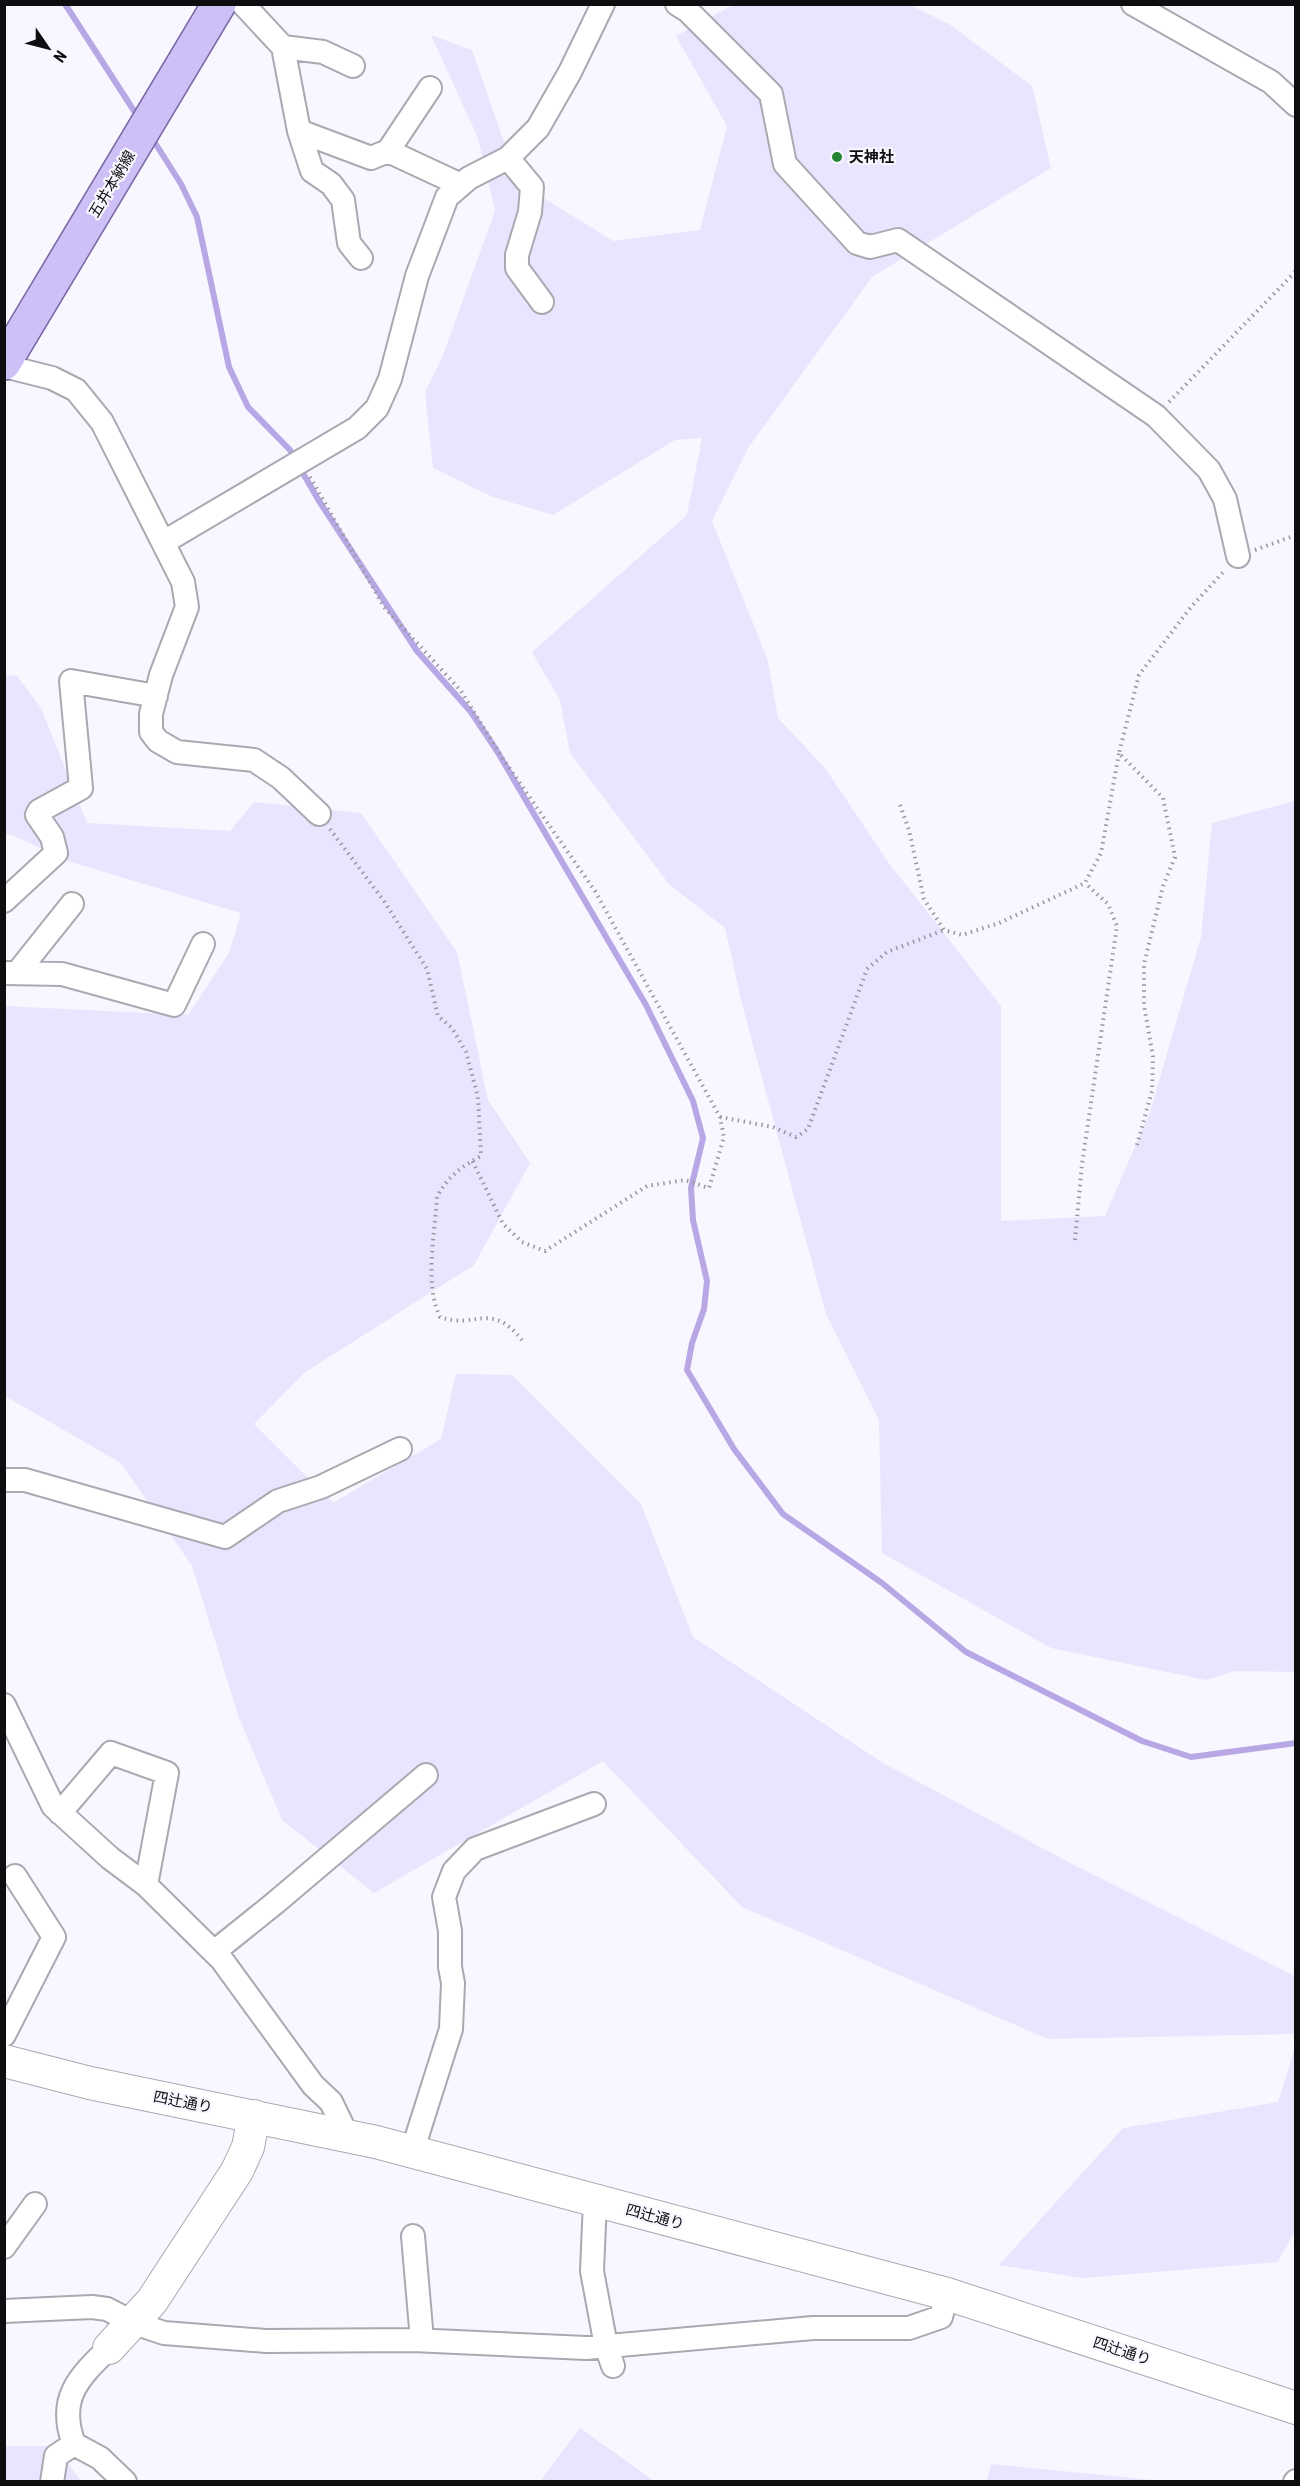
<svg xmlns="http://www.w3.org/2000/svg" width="1300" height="2486" font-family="'Roboto Condensed','Noto Sans JP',sans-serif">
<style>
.green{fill:#eae4ff}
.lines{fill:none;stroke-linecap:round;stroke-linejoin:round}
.stream{stroke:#b7a8e5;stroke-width:6}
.street-casing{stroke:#aaa8b0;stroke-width:26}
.secondary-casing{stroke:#aaa8b0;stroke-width:34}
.primary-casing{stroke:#7665a3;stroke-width:36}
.path{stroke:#99989f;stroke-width:4;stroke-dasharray:1.5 4.5;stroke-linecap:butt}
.street{stroke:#fff;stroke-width:22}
.secondary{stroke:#fff;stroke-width:32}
.primary{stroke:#cebff7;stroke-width:33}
.poi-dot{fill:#268334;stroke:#f8f6ff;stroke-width:2}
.labels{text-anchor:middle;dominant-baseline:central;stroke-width:4.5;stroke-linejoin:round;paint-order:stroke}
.poi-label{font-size:15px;font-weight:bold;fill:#0e0e11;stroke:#f8f6ff;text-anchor:start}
.street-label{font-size:15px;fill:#0e0e11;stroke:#f8f6ff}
</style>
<rect width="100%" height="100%" fill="#f8f6ff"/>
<path class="green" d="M733,5h177l39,19 83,62 19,82 -179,109 -124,171 -36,73 55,137 11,60 47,50 63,94 113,144v215l104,-5 45,-104 51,-175 11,-114 83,-22v871l-60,-1 -29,9 -155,-32 -169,-95 -3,-133 -53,-106 -84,-310 -17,-76 -56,-44 -99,-131 -10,-53 -28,-48 155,-137 15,-77 -27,2 -122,75 -60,-18 -60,-29 -8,-76 18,-37 52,-144 -17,-73 -47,-103 41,15 40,115 22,27 79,49 87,-11 27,-104 -51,-90z
M5,675l12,1 24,32 46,115 143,8 24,-29 107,11 96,139 31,148 42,63 -56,102 -170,108 -50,51 79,79 108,-64 15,-65 56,1 129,129 52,133 190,126 191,102 221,111v58l-247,5 -306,-132 -139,-146 -229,132 -92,-73 -43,-102 -47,-152 -71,-103 -116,-67 -1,-390 184,9 41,-62 12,-40 -170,-51 -59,-27 -7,-1z
M1295,2047v183l-17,32 -195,16 -84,-13 124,-137 155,-26z
M580,2428l74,53h-114z
M5,2446h50l26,35 -76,1z
M991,2464l172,17h-176z"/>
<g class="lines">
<path class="stream" d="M65,4l73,113
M152,138l29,46 16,33 32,150 19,40 42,43 5,9
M300,468l19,33 98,150 54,61 26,39 149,254 47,96 10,37 -12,50 2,32 14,61 -3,28 -12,34 -5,27 47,79 49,65 99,69 84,69 176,89 49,16 105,-14"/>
<g class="street-casing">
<path id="street" d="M243,4l40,43 16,84 72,27 17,-7 42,-63
M677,4l11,7 83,83 14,70 72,79 13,4 28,-7 258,176 53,54 16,29 13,57
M1133,4l138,78 25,23
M283,47l40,5 30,14
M299,131l13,40 19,13 12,16 6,43 12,15
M388,151l73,34
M508,158l24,29 -2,25 -13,43v13l25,34
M4,366l48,12 24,12 26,32 81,160 4,25 -26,68 -10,39v18l7,9 19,11 77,8 27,18 38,36
M164,542l193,-114 20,-20 13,-29 27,-103 30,-79 22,-19 39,-20 30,-30 32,-56 33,-68
M4,901l52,-48 -4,-16 -15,-22 2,-4 42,-23 -10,-107 85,15
M4,973l58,1 112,31 29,-61
M17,973l55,-69
M4,1480h21l200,57 53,-36 43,-14 79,-38
M4,1705l49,101 57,52 36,27 76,75 91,125 18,17 16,33
M60,1813l51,-60 56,20 -21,112
M214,1952l61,-49 151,-128
M4,2035l50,-98 -39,-61
M412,2152l39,-123 2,-46 -3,-16v-36l-6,-34 10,-26 21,-22 119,-45
M595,2201l-3,70 14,75 7,20
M413,2236l9,104
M4,2247l31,-43
M4,2311l88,-4 15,2 27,14 30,10 102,8 147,-1 173,8 227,-20h96l32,-11 6,-23
M109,2348c-31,30 -52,51 -35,96l26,14 25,24
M52,2482l4,-26 18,-12
M1295,2482l1,-1"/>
</g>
<g class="secondary-casing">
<path id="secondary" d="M4,2061l86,22 286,59 571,152 349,114
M109,2348l43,-47 85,-130 11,-24 6,-31"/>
</g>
<g class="primary-casing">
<path id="primary" d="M4,363l215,-359"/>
</g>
<path class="path" d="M1169,402l127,-131
M310,477l74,130 77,84 42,68 92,132 125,226 4,20 -15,51 -24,-8 -38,6 -102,65 -23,-9 -19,-18 -31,-64
M1255,550l41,-15
M900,805l9,25 15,69 20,31 18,5 37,-12 86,-40 16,-30 18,-100
M330,829l54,72 43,68 11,47 14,12 14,24 12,45 3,59c-20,11 -34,21 -44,41 -2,36 -13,87 3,120 35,13 50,-17 82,23
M720,1117l53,10 23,10 12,-8 59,-160 20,-17 57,-22
M1137,1145l15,-54 1,-34 -9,-52v-41l19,-78 12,-29 -12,-59 -44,-45 20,-78 52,-68 34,-37
M1075,1240l7,-76 35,-238 -9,-22 -23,-21"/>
<use href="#street" class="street"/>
<use href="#secondary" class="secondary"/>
<use href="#primary" class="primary"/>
</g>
<circle class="poi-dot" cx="837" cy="157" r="6"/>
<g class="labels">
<g class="poi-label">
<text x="849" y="157">天神社</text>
</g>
<g class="street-label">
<text transform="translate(112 184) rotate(-59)">五井本納線</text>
<text transform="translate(183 2102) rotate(11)">四辻通り</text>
<text transform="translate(655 2217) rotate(15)">四辻通り</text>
<text transform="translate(1122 2351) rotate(18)">四辻通り</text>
</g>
</g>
<rect width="1300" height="2486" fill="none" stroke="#0e0e11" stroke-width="12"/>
<g transform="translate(48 48) rotate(125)" stroke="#f8f6ff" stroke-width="4.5" paint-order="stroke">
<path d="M0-4.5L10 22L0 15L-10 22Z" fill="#0e0e11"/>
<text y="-9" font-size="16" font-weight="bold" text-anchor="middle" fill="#0e0e11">N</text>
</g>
</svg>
